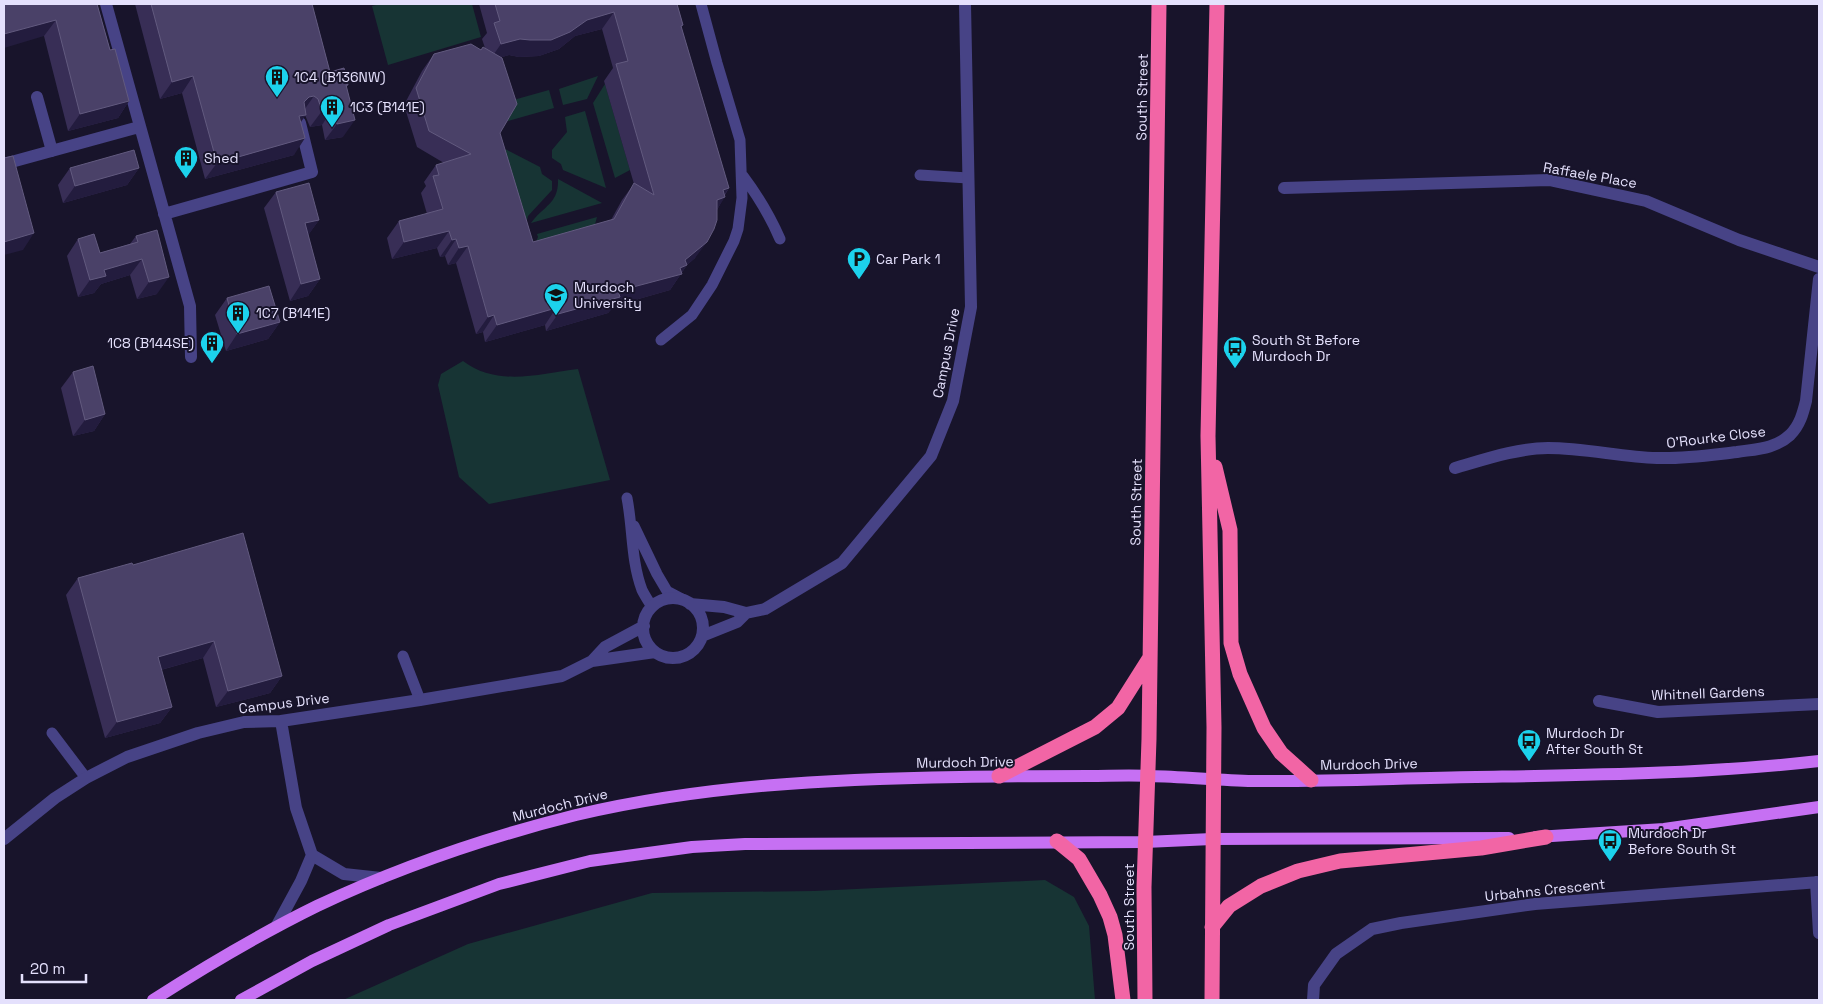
<svg xmlns="http://www.w3.org/2000/svg" width="1823" height="1004" font-family="'Space Grotesk',sans-serif">
<style>
.green{fill:#173434}
.lines{fill:none;stroke-linecap:round;stroke-linejoin:round}
.lane{stroke:#474386;stroke-width:11}
.street{stroke:#474386;stroke-width:12}
.primary{stroke:#c670f3;stroke-width:12}
.highway{stroke:#f265a5;stroke-width:15}
.wall{fill:#382e56;fill-rule:evenodd}
.shaded-wall{fill:#231c3e}
.building{fill:#4a4168;stroke:#625a7f}
.labels{text-anchor:middle;dominant-baseline:central;stroke-width:4;stroke-linejoin:round;paint-order:stroke}
.poi-label{font-size:14px;fill:#e4e0fc;stroke:#18142b;text-anchor:start}
.street-label{font-size:14px;fill:#e4e0fc;stroke:#18142b}
</style>
<rect width="100%" height="100%" fill="#18142b"/>
<path class="green" d="M380,4h92l9,33 -93,28 -16,-59z
M598,76l-11,23 -24,6 -4,-16z
M605,84l25,86 -15,8 -22,-75z
M549,90l5,18 -46,13 -5,-18z
M585,111l21,77 -43,-18 -2,-6 -9,-6v-8l15,-18 -2,-15z
M505,149l35,18 2,7 10,7v9l-24,26 -2,7 -28,-68z
M558,179l44,24 -71,20c12,-17 28,-19 27,-44z
M597,217l-5,18 -60,17 6,-15 -1,-3z
M463,361c34,26 76,13 115,8l32,111 -121,24 -30,-27 -21,-92 3,-11z
M1045,880l29,17 15,29 6,74h-752l125,-56 184,-51 162,-2z"/>
<g class="lines">
<path class="lane" d="M920,175l48,3
M743,176c15,20 27,40 37,63
M661,340l31,-25 20,-30 22,-44 4,-12 4,-31 -2,-58 -23,-77 -16,-59
M627,498c6,31 4,63 15,92 3,6 7,12 10,17
M634,526l23,48 10,17 17,9
M403,656l17,44
M52,733l34,45"/>
<path class="street" d="M106,4l84,302 1,51
M37,97l15,54
M4,164l135,-37
M1284,188l265,-8 97,21 93,39 80,27
M164,214l148,-42 -12,-49
M1455,468c28,-8 63,-20 93,-20 37,0 73,9 109,10 27,1 53,-3 80,-6 19,-3 38,-3 53,-17 10,-10 13,-22 16,-34l13,-122
M643 628a30 30 0 1 1 60 0a30 30 0 1 1-60 0Z
M690,604l34,3 22,6
M702,636l35,-14 9,-9 19,-4 77,-46 89,-107 22,-55 18,-94 -6,-303
M592,661l13,-14 39,-21
M1599,701l59,11 161,-8
M281,721l15,87 16,47 32,19 37,4
M4,839l51,-41 31,-20 41,-21 71,-24 46,-11 37,-1 139,-21 142,-24 30,-15 63,-9
M1816,882l3,51
M276,927l25,-46 11,-26
M1313,1000l1,-15 22,-31 36,-25 29,-6 134,-19 284,-22"/>
<path class="primary" d="M1536,837l128,-8 155,-22
M153,1000c53,-34 107,-66 164,-94 83,-39 171,-69 259,-91 127,-30 255,-36 384,-38 43,-1 86,-1 129,-1 20,0 41,-1 61,0 34,1 68,4 103,5 74,1 149,-3 223,-4 115,-2 229,-3 343,-16
M241,1000l71,-39 77,-36 110,-41 91,-23 102,-14 53,-3 400,-2 67,-3 297,-1"/>
<path class="highway" d="M1215,467l15,63 1,113 9,31 24,54 17,25 30,27
M999,776l96,-49 23,-19 31,-49
M1057,841l22,18 21,36 10,22 5,18 8,65
M1212,927l17,-21 32,-20 37,-15 42,-10 141,-13 65,-11
M1145,1000l-1,-113 5,-148 10,-735
M1212,1000l2,-273 -6,-291 9,-432"/>
</g>
<path class="wall" d="M4,4h93l13,46 19,51 -11,17 -50,13 -24,-95z
M135,4h177l18,68 18,13 -2,2 -3,50 -18,3 -3,-15 -12,2 -5,-12 -4,7 -7,33 -89,24 -23,-86 -22,6z
M479,4h198l6,21 -2,2 48,161 -4,7 -8,15 -22,48 -8,7 -17,25 -56,16 -6,7 -62,18 -1,-6 -60,17 -2,-10 -7,2 -20,-71 -8,2 -3,-9 -5,1 -3,-9 -45,11 -5,-21 12,-17 28,-7 -6,-21 5,-7 -2,-4 12,-17 8,-2 -27,-16 -13,-42 18,-34 12,-17 47,-5 4,-1 -3,-9 5,-6zM602,29l11,39 -9,13 30,103 -12,16 -11,20 -78,22 -33,-109 2,-76 7,-2 10,2 20,-1 20,-7 16,-13z
M70,168h69l-12,17 -64,18 -5,-18z
M276,192l43,28 -11,15 12,44 -12,17 -18,5 -26,-93z
M136,236l21,58 -20,5 -7,-24 -29,9 -7,9 -16,4 -11,-41 11,-17 22,14 30,-9z
M227,298l53,24 -12,17 -42,12 -11,-36z
M73,372l32,42 -11,17 -21,5 -12,-48z
M133,565l149,111 -12,17 -54,14 -13,-49 -42,12 11,37 -12,16 -55,15 -39,-143 12,-17z"/>
<path class="shaded-wall" d="M614,12l-12,17 -27,7 -16,13 -20,7 -20,1 -10,-2 -20,6 12,-17z
M56,20l-12,16 -40,12v-14z
M193,76l-11,17 -22,6 12,-17z
M314,96l-12,17 2,-11 5,-5z
M129,101l-11,17 -50,13 12,-17z
M333,108l-11,17 -12,2 12,-16z
M306,115l-12,16 5,-15z
M355,120l-12,17 -18,3 12,-16z
M305,138l-11,17 -89,24 12,-16z
M139,168l-12,17 -64,18 12,-17z
M729,188l-7,10 3,-1 -11,17 -3,-7 12,-17z
M319,220l-12,17 -2,-14z
M449,231l-12,17 -45,11 12,-17z
M34,233l-11,17 -19,5v-13z
M456,239l-11,17 -5,1 12,-17z
M707,242l-12,16 -8,7 -17,25 -56,16 -6,7 -62,18 12,-17 60,-23 67,-31z
M468,246l-12,17 -8,2 11,-17z
M142,259l-12,16 -29,9 -7,9 -16,4 12,-17 14,-10z
M169,277l-12,17 -20,5 12,-17z
M320,279l-12,17 -18,5 11,-17z
M556,308l-11,17 -60,17 12,-17z
M494,315l-11,17 -7,2 12,-17z
M280,322l-12,17 -42,12 11,-17z
M105,414l-11,17 -21,5 12,-16z
M214,641l-11,17 -57,16 12,-17z
M282,676l-12,17 -54,14 12,-16z
M172,707l-12,16 -55,15 12,-16z"/>
<path class="building" d="M4,4h93l13,46 5,-1 14,52 -49,13 -24,-94 -52,14z
M151,4h161l18,68 14,-4 4,17h-2l9,35 -18,4 -4,-16 -11,3 -4,-12 -4,-3 -5,1 -5,5 2,13 -7,1 6,22 -88,25 -24,-87 -21,6z
M495,4h182l6,21 -2,1 48,162 -6,2 2,7 -8,3v20l-3,9 -7,13 -22,18 2,5 -7,3 2,6 -64,17 2,6 -62,17 -2,-6 -59,17 -3,-10 -6,2 -20,-71 -9,2 -3,-9 -4,1 -3,-9 -45,11 -5,-21 44,-12 -10,-33 6,-1 -3,-10 35,-11 -42,-23 -13,-43 18,-34 37,-10 10,6 2,-3 19,11 15,46 -17,29 33,109 81,-23 20,-36 20,12 -38,-131 12,-3 -14,-49 -27,8 -17,12 -19,8h-21l-10,-1 -19,5 -7,-21 6,-2z
M134,150l5,18 -64,18 -5,-18z
M13,156l21,77 -30,9v-84z
M309,183l10,37 -14,3 15,56 -19,5 -25,-92z
M157,230l12,47 -20,5 -7,-23 -38,11 2,6 -16,4 -12,-41 16,-5 6,19 38,-11 -2,-6z
M269,286l11,36 -43,12 -10,-36z
M93,366l12,48 -20,6 -12,-48z
M243,533l39,143 -54,15 -14,-50 -56,16 14,50 -55,15 -39,-144 54,-15 1,2z"/>
<defs>
<g id="building-pin" transform="scale(1.25)"><path d="M0 17L-7.5 6A9.5 9.5 0 1 1 7.5 6Z" fill="#1cd2ec" stroke="#18142b"/><path d="M-4-6H4V6H1V3H-1V6H-4ZM-2.5-4.3h1.7v1.8h-1.7ZM.8-4.3h1.7v1.8H.8ZM-2.5-1h1.7V.8h-1.7ZM.8-1h1.7V.8H.8Z" fill="#111"/></g>
<g id="parking-pin" transform="scale(1.25)"><path d="M0 17L-7.5 6A9.5 9.5 0 1 1 7.5 6Z" fill="#1cd2ec" stroke="#18142b"/><path d="M-3.5-5.5H1a3.5 3.5 0 0 1 0 7H-1V5.5H-3.5ZM-1-3.4V-.6H.8a1.4 1.4 0 0 0 0-2.8Z" fill="#111"/></g>
<g id="university-pin" transform="scale(1.25)"><path d="M0 17L-7.5 6A9.5 9.5 0 1 1 7.5 6Z" fill="#1cd2ec" stroke="#18142b"/><path d="M0-5L7-2L0 1L-7-2ZM-4 1L0 2.5L4 1V4Q0 6-4 4Z" fill="#111"/></g>
<g id="bus-pin" transform="scale(1.25)"><path d="M0 17L-7.5 6A9.5 9.5 0 1 1 7.5 6Z" fill="#1cd2ec" stroke="#18142b"/><path d="M-5-6H5V4H4V6H2V4H-2V6H-4V4H-5ZM-3.5-4V0h7V-4ZM-3.5 1.2v1.5H-2V1.2ZM2 1.2v1.5H3.5V1.2Z" fill="#111"/></g>
</defs>
<g fill-rule="evenodd">
<use href="#building-pin" x="277" y="77"/>
<use href="#building-pin" x="332" y="107"/>
<use href="#building-pin" x="186" y="158"/>
<use href="#parking-pin" x="859" y="259"/>
<use href="#university-pin" x="556" y="295"/>
<use href="#building-pin" x="238" y="313"/>
<use href="#building-pin" x="212" y="343"/>
<use href="#bus-pin" x="1235" y="348"/>
<use href="#bus-pin" x="1529" y="741"/>
<use href="#bus-pin" x="1610" y="841"/>
</g>
<g class="labels">
<g class="poi-label">
<text x="294" y="77">1C4 (B136NW)</text>
<text x="350" y="107">1C3 (B141E)</text>
<text x="204" y="158">Shed</text>
<text x="876" y="259">Car Park 1</text>
<text x="574" y="287">Murdoch<tspan x="574" dy="16">University</tspan></text>
<text x="256" y="313">1C7 (B141E)</text>
<text x="1252" y="340">South St Before<tspan x="1252" dy="16">Murdoch Dr</tspan></text>
<text x="194" y="343" text-anchor="end">1C8 (B144SE)</text>
<text x="1546" y="733">Murdoch Dr<tspan x="1546" dy="16">After South St</tspan></text>
<text x="1628" y="833">Murdoch Dr<tspan x="1628" dy="16">Before South St</tspan></text>
</g>
<g class="street-label">
<text transform="translate(1142 97) rotate(-89)">South Street</text>
<text transform="translate(1590 175) rotate(10)">Raffaele Place</text>
<text transform="translate(946 353) rotate(-79)">Campus Drive</text>
<text transform="translate(1716 437) rotate(-7)">O’Rourke Close</text>
<text transform="translate(1136 502) rotate(-89)">South Street</text>
<text transform="translate(1708 693) rotate(-2)">Whitnell Gardens</text>
<text transform="translate(284 703) rotate(-7)">Campus Drive</text>
<text transform="translate(965 762) rotate(-1)">Murdoch Drive</text>
<text transform="translate(1369 764) rotate(-1)">Murdoch Drive</text>
<text transform="translate(560 805) rotate(-14)">Murdoch Drive</text>
<text transform="translate(1545 890) rotate(-6)">Urbahns Crescent</text>
<text transform="translate(1129 907) rotate(-90)">South Street</text>
</g>
</g>
<rect width="1823" height="1004" fill="none" stroke="#e4e0fc" stroke-width="10"/>
<path d="M22 974v8h64v-8" fill="none" stroke="#e4e0fc" stroke-width="2.5"/>
<text x="30" y="974" font-size="15" fill="#e4e0fc" stroke="#18142b" stroke-width="4" paint-order="stroke">20 m</text>
</svg>
